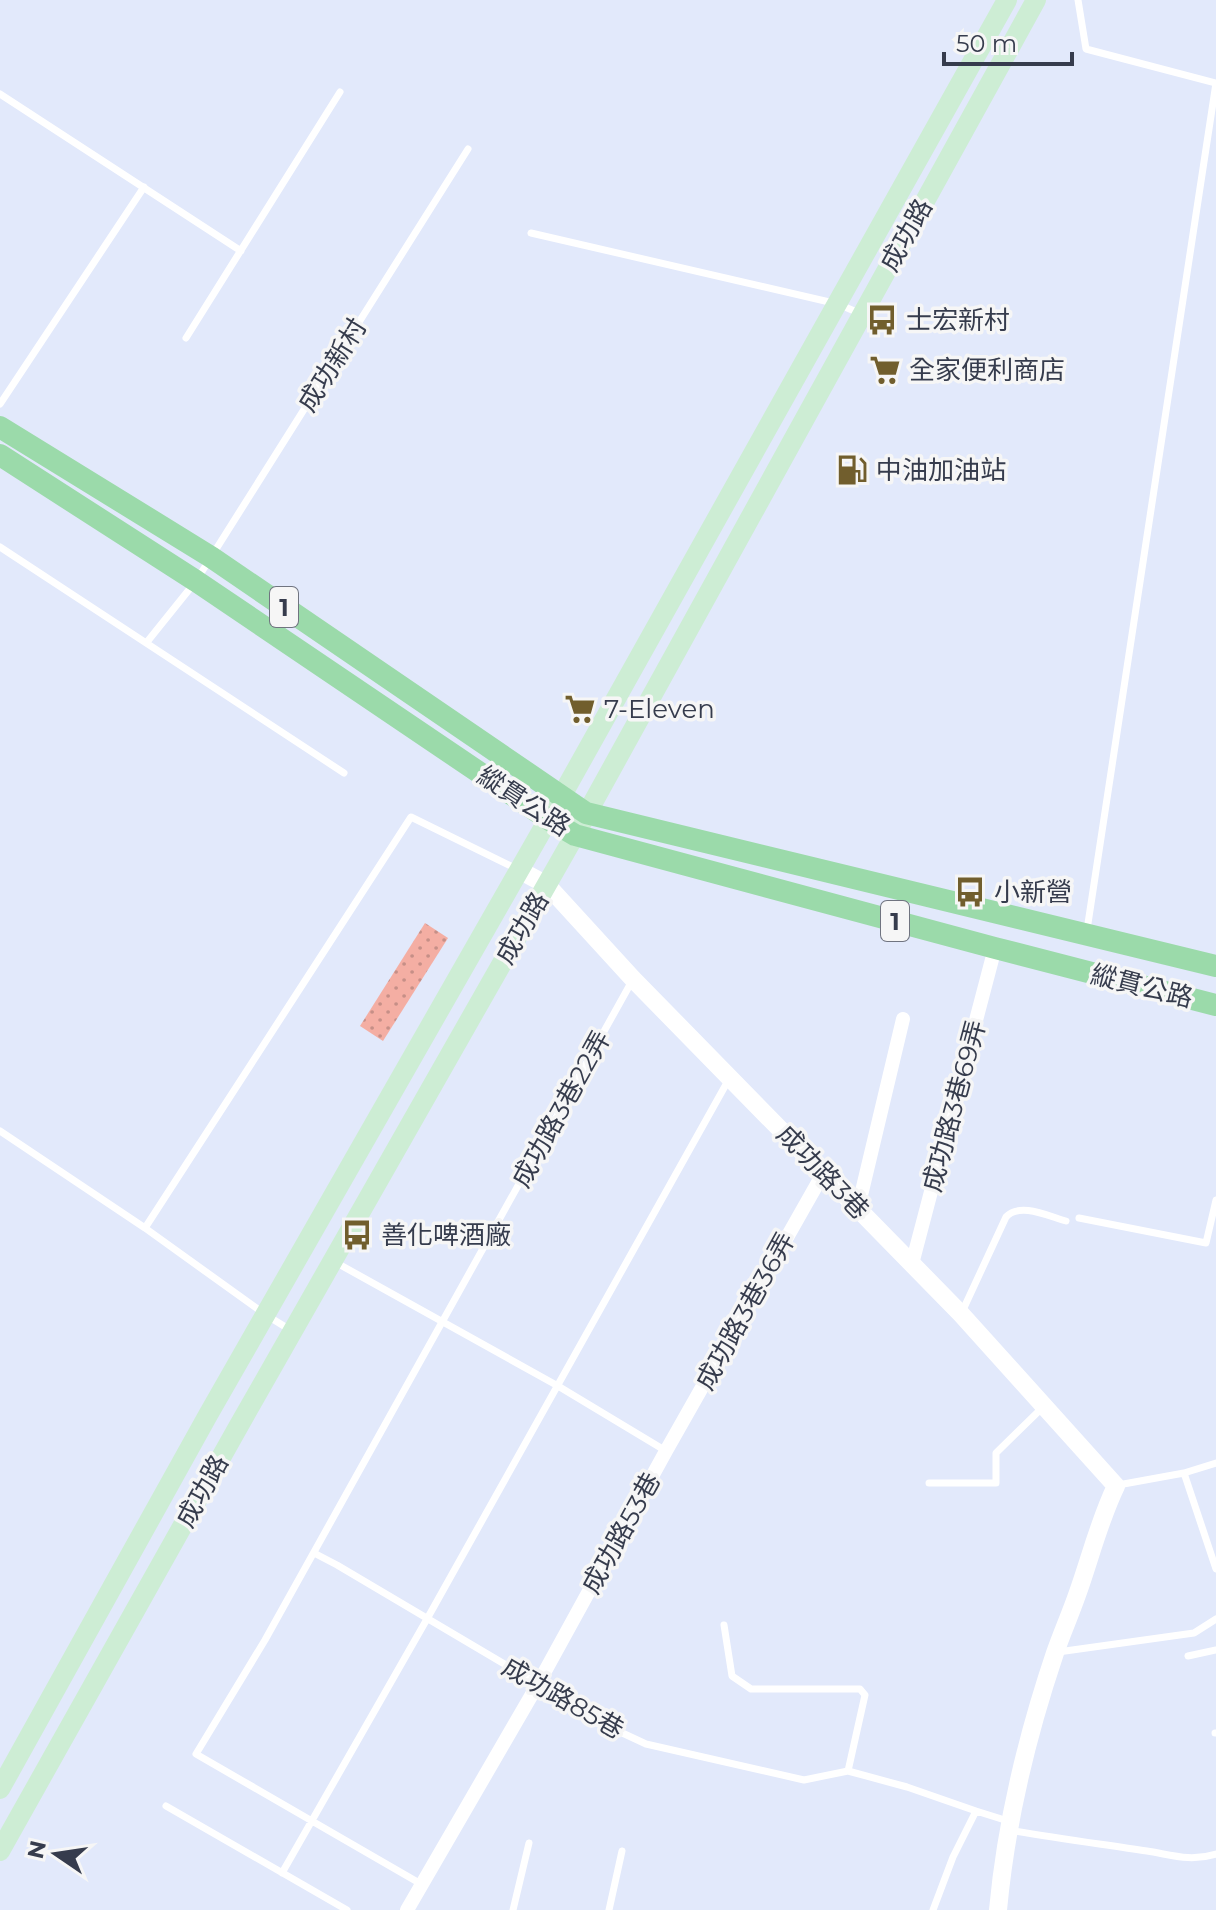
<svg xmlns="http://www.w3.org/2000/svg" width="1216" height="1910" font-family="Montserrat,'Noto Sans TC',sans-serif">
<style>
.park{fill:url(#park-dots)}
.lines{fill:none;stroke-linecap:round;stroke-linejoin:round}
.service{stroke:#fff;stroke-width:7}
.minor{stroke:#fff;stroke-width:14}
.tertiary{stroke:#fff;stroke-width:18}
.secondary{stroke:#cdedd4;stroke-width:20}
.primary{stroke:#9bdaaa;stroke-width:22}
.labels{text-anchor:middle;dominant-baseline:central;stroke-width:7;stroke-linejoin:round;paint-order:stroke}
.shield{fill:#f6f6f6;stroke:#707480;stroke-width:2}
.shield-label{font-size:24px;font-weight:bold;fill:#363c4d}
.street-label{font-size:26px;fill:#363c4d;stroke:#f6f6f6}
.poi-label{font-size:26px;fill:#363c4d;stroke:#f6f6f6;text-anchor:start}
</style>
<defs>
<pattern id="park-dots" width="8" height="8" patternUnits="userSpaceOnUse" patternTransform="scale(2)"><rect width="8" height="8" fill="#f4aea3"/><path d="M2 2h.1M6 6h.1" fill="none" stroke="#c68f87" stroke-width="1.8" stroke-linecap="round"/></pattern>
</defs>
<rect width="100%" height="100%" fill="#e2e9fb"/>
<path class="park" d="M425,923l23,15 -65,103 -23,-15z"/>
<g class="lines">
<path class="service" d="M1078,0l8,49 130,34 -129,847
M0,94l241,157
M531,233l307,71 21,9
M186,338l154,-246
M0,404l144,-217
M0,547l344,226
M147,642l49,-61 272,-432
M0,1131l145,97 121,87 26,16
M1079,1218l127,25 10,-43
M145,1228l266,-411 108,53
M335,1262l223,124 108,65
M962,1312l44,-95c14,-15 42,-1 60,4
M1184,1473l32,96
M929,1483h67v-30l46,-45
M1118,1485l66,-12 32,-10
M314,1553l23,12 201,119 50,33 58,27 158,36 44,-9
M724,1625l8,51 19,13h109l5,6 -17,76 59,16 69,24
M1058,1652l136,-19 22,-14
M1188,1656l28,-6
M1215,1733h1
M166,1806l181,104
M1009,1830c46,8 92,14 138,21 25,4 43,11 69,3
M282,1873l145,-254 302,-540
M421,1884l-225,-130 69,-114 367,-659
M513,1910l16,-67
M609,1910l13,-59
M933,1910l20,-53 23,-46 32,10"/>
<path class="minor" d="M858,1208l45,-189
M912,1264l83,-316
M407,1910l131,-226 128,-233 158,-279"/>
<path class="tertiary" d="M519,870l28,15 86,94 328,335 155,172c-17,35 -26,73 -39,109 -7,20 -15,38 -22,58 -28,83 -49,170 -57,257"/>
<path class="secondary" d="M0,1789l208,-374 353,-618 446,-797
M0,1851l237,-422 338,-594 461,-835"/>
<path class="primary" d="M0,427l211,130 375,256 630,153
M0,455l196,126 352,238 27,16 420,113 221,57"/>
</g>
<defs>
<g id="bus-bare" transform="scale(2.4)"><path d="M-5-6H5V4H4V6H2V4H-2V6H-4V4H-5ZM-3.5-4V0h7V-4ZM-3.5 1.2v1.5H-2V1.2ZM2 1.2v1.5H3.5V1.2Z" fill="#715e2d" stroke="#f6f6f6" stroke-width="2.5" paint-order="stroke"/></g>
<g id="supermarket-bare" transform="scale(2.4)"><path d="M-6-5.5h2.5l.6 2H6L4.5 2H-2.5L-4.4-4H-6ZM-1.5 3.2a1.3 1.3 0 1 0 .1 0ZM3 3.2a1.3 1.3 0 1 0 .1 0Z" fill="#715e2d" stroke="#f6f6f6" stroke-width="2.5" paint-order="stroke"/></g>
<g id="fuel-bare" transform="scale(2.4)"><path d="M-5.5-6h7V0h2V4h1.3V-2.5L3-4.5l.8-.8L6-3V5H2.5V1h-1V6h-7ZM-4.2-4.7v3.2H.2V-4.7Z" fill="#715e2d" stroke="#f6f6f6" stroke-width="2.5" paint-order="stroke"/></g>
</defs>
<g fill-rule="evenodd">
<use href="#bus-bare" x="882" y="320"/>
<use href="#supermarket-bare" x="885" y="370"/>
<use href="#fuel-bare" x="852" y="470"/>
<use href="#supermarket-bare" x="580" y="709"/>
<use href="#bus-bare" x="970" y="892"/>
<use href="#bus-bare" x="357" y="1235"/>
</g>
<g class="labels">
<g class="shield">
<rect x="270" y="587" width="28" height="40" rx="6"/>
<rect x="881" y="901" width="28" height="40" rx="6"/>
</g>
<g class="shield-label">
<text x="284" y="607">1</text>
<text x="895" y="921">1</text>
</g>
<g class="street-label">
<text transform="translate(906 235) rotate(-61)">成功路</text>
<text transform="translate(332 365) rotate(-58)">成功新村</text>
<text transform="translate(524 801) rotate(33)">縱貫公路</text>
<text transform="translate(522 928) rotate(-60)">成功路</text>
<text transform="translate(1142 986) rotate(14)">縱貫公路</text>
<text transform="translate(954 1106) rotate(-75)">成功路3巷69弄</text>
<text transform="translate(561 1109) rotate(-61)">成功路3巷22弄</text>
<text transform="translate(823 1172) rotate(46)">成功路3巷</text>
<text transform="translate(745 1311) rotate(-61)">成功路3巷36弄</text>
<text transform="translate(202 1491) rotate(-61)">成功路</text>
<text transform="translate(621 1533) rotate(-61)">成功路53巷</text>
<text transform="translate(563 1698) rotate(30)">成功路85巷</text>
</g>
<g class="poi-label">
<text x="906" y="320">士宏新村</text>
<text x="909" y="370">全家便利商店</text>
<text x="876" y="470">中油加油站</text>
<text x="604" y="709">7-Eleven</text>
<text x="994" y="892">小新營</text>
<text x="381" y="1235">善化啤酒廠</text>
</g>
</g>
<g transform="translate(56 1854) rotate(283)" stroke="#f6f6f6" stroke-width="6" paint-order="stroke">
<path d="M0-6L14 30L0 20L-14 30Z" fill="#363c4d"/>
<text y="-12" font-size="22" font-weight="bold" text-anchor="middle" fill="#363c4d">N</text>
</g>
<path d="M944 52v12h128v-12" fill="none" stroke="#363c4d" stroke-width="4"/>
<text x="956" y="52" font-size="24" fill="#363c4d" stroke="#f6f6f6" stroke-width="6" paint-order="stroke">50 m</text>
</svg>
